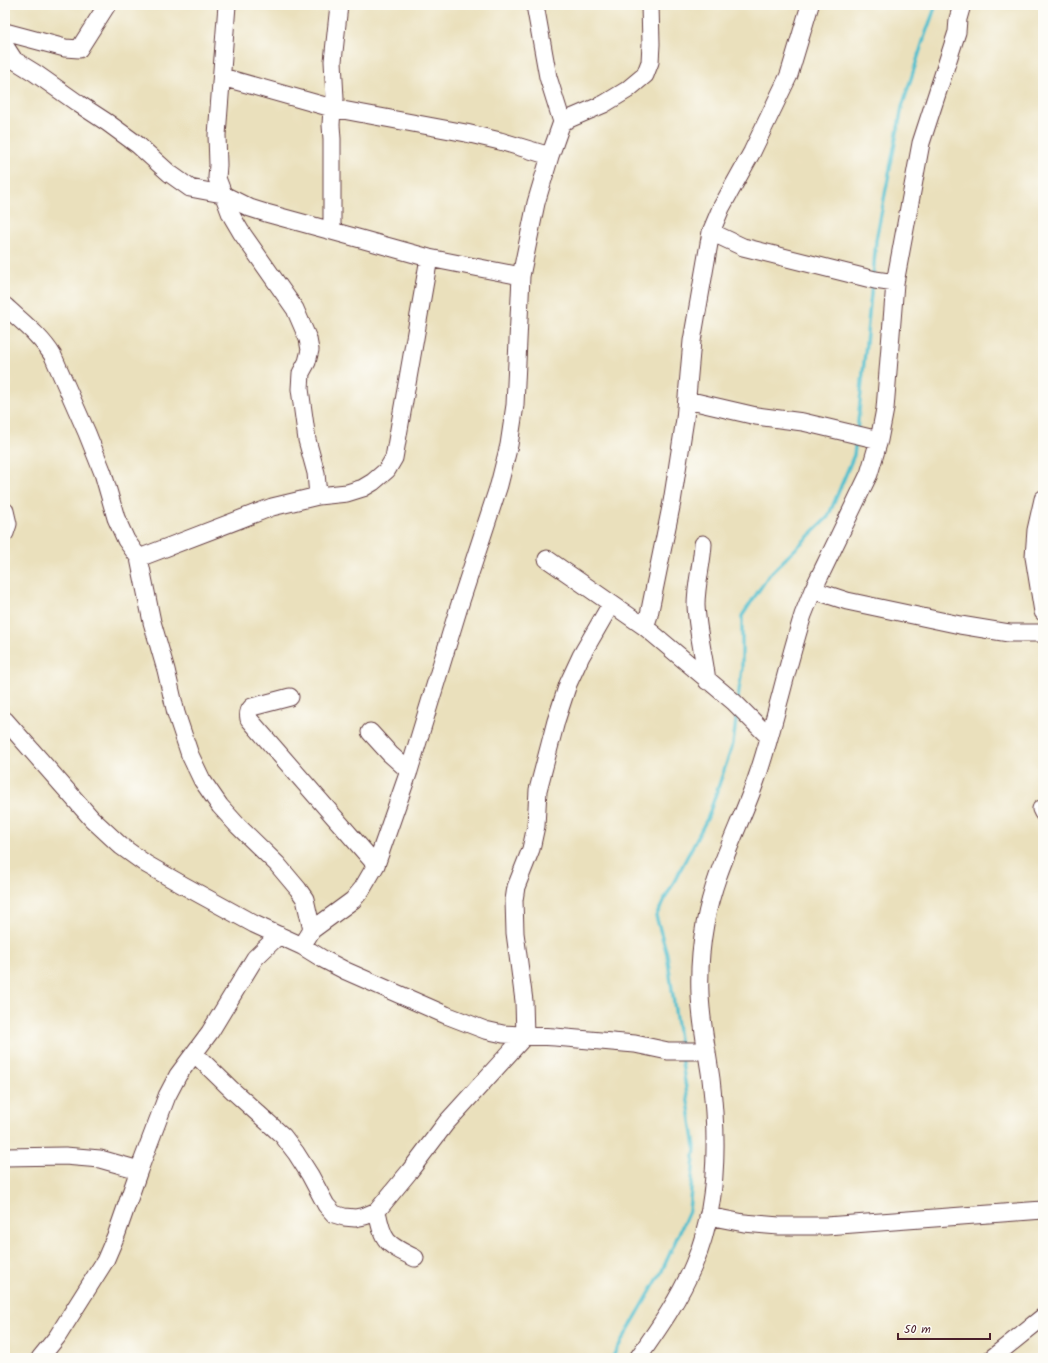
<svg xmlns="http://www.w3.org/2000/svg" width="1048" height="1363" font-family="Kalam,sans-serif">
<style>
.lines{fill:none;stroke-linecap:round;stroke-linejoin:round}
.stream{stroke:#54c0ce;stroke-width:3.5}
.minor-casing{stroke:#623c41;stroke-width:19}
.minor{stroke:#fff;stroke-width:17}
</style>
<rect width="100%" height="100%" fill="#fdfcf7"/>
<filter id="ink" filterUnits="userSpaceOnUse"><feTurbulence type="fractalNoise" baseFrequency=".025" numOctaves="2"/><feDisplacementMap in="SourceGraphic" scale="8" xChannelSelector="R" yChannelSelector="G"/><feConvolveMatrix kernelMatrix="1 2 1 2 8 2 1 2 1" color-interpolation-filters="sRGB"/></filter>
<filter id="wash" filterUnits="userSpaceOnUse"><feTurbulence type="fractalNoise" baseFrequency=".012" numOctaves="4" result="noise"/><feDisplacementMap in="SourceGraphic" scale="16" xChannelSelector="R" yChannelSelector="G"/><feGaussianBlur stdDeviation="0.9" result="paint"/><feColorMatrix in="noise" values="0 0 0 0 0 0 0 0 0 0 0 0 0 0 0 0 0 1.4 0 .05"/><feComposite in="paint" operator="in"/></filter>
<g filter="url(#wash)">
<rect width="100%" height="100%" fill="#eae0bc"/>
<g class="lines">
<path class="stream" d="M873,276l3,-36 26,-133 22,-69 12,-33
M857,431l15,-147
M738,698l4,-29v-53l27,-41 59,-58 26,-62 2,-16
M680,1046l-13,-92 -11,-38 52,-99 25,-73 4,-32
M612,1358l49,-85 28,-62 6,-64 -14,-91"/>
</g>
</g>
<g filter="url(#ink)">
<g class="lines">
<g class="minor-casing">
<path id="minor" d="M227,5l-10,130 1,30 -1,13 14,37 10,17 54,77 13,30 2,11 -3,12 -6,11 -1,16 7,51 9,33 2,23
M810,5l-21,70 -37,77 -31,56 -10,24 32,15 132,33 20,3
M5,32l60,16 14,1 28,-44
M5,46l9,14 21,13 44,31 29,19 30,22 31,28 21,15 32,6 28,14 16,5 66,18v-92l-1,-14 1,-17 3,-9 -2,-38 6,-56
M222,77l110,31 134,25 34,8 50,15
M562,122l42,-18 23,-14 18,-15 5,-13 1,-18 -1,-39
M332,231l97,27 92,18
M5,306c16,15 36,30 48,50l34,77 16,40 13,45 10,22 13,18 13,64 14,48 10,43 14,42 12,25 18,26 18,20 39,38 21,25 7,10 7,31
M687,400l69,16 47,6 76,18
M1043,499l-7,31 -2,27 9,55
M5,511l3,13 -3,9
M703,544c-1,20 -7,40 -7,61 1,25 8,50 11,76
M139,558l133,-51 46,-11 29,-3 16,-5 10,-6 14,-12 7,-12 35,-200
M547,559l98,68 89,75 35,35
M813,590l34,11 113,24 49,8h34
M645,627l4,-12 23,-113 13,-83 7,-78 19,-109
M290,697l-38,10c-4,4 -4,7 -3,12l127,146
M5,720l87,99 29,27 25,18 35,20 73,40 48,22 21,13 23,12 100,44 39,15 18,4 52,3 80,7 33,7h39
M370,732l20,22 19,17
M1041,809l2,4
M302,946l10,-16 41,-30 9,-11 14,-24 33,-94 49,-161 41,-125 10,-40 6,-40 6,-129 15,-73 14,-47 12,-34 -14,-45 -13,-72
M195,1054l37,36 51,46 13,17 14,22 16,30 8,9 10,3 11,1 10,-2 12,-5 32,-39 37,-49 79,-87 -1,-35 -9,-68 -1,-33 2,-13 15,-38 5,-23 2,-36 18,-69 12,-37 13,-28 30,-52
M5,1157l60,-1 35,3 39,11
M377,1211c6,31 9,33 38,47
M708,1216l36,7 35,3h47l217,-16
M40,1358l17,-21 48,-76 12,-28 22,-63 28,-74 11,-21 32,-43 45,-74 24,-23
M638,1358c21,-30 42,-60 56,-94 24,-56 24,-125 17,-185 -4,-28 -10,-57 -11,-85 -1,-23 1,-48 5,-70 9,-51 34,-96 51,-144 10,-28 17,-57 25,-86 7,-27 14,-53 22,-79l10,-25 56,-116 10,-34 6,-31 10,-126 26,-140 36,-111 1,-13 4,-14
M992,1358l51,-41"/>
</g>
<use href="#minor" class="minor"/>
</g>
</g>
<rect width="1048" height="1363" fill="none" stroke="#fdfcf7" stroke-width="20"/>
<path d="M898 1333v6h92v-6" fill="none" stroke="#4a1f2b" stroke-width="2"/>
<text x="904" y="1333" font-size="12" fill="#4a1f2b" stroke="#fdfcf7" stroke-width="3" paint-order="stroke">50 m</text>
</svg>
